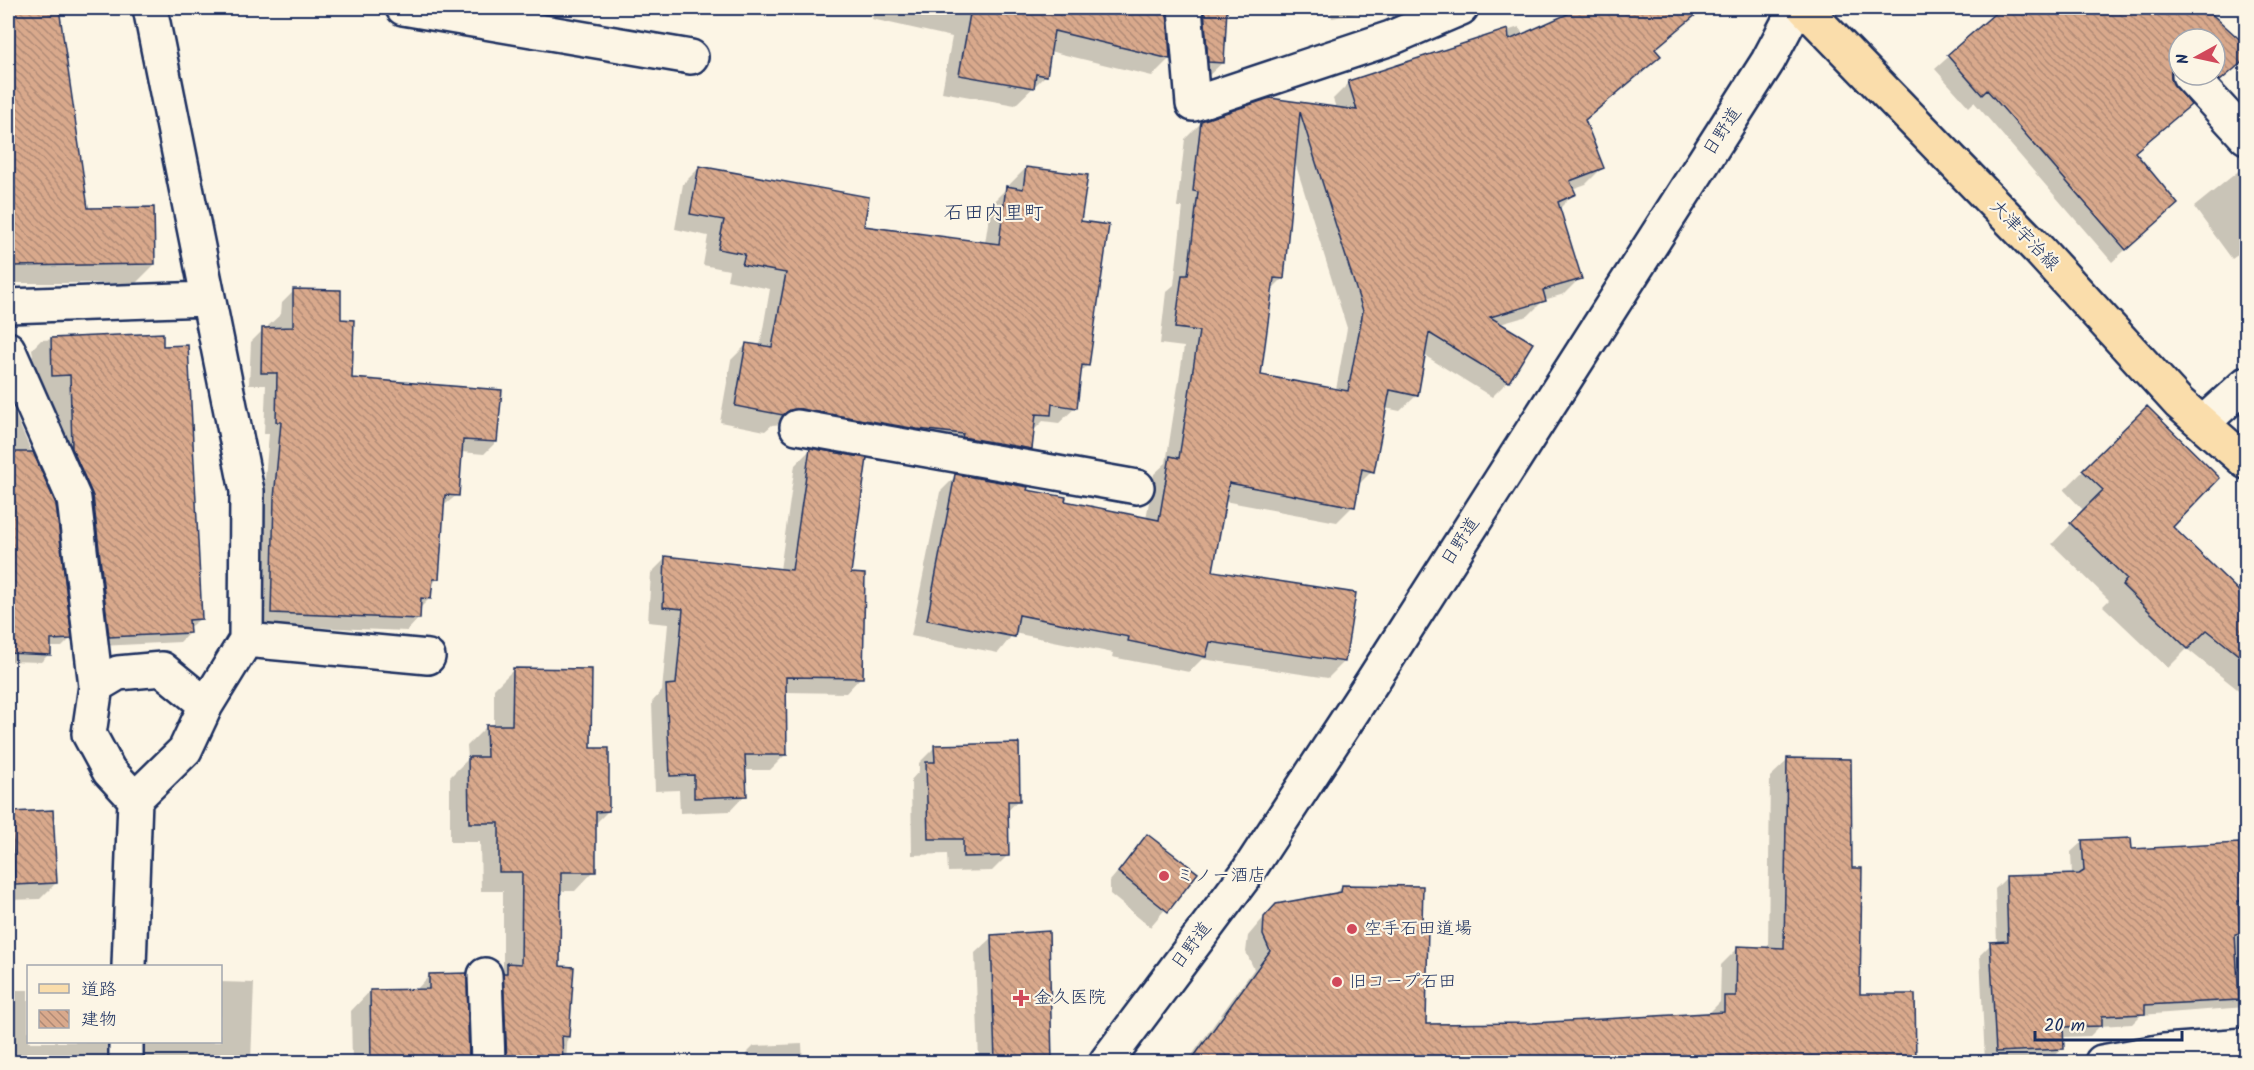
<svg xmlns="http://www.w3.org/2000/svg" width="2254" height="1070" font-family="Kalam,'Klee One',sans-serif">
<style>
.shadow{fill:#0003;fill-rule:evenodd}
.building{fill:url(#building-back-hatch);stroke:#1b2f5e;stroke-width:1.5;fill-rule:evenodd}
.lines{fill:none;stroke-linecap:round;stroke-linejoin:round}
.street-casing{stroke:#1b2f5e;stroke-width:38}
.secondary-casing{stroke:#1b2f5e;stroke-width:38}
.primary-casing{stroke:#1b2f5e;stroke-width:38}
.street{stroke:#fcf5e5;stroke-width:33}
.secondary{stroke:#fcf5e5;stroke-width:33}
.primary{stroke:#faddab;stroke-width:33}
.poi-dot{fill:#d1495b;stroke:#fcf5e5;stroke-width:2}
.labels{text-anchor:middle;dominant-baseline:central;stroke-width:4.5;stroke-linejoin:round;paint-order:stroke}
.street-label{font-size:18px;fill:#1b2f5e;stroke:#fcf5e5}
.poi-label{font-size:18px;fill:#1b2f5e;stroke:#fcf5e5;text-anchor:start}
.neighbourhood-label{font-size:20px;fill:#1b2f5e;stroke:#fcf5e5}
</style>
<defs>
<pattern id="building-back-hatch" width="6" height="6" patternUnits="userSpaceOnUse" patternTransform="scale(1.5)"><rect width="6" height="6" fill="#d9a98c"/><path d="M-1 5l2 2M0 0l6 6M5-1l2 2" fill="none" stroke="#af8a76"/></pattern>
</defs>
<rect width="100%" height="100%" fill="#fcf5e5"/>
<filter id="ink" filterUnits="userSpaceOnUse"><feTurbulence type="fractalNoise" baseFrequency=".0167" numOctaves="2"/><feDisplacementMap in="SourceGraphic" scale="12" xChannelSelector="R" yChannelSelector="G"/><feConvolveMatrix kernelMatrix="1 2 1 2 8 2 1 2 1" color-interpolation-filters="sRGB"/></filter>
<g filter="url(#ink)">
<path class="shadow" d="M10,8h48l29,201h66l1,56 -18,18h-128v-272z
M875,8h290l4,51 -17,17 -103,-25 -4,25 -30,29 -73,-13 10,-55 -80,-18z
M1173,8h52l-2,54 -18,17z
M1330,8h61l-59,10z
M1583,8h120l-48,42 4,5 -16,17 -59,50 18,46 -16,16 -14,5 2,5 -16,16 22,68 -16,16 -20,6 -16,16 -28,8 8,57 -16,16 -68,-42 -7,40 -17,16 -15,-3 -13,63 -15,15 -4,20 -16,16 -113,-21 -12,71 132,90 -16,16 -126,-19 -13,13 -77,-15 1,-4 -99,-20 -16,20 -87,-17 29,-144 16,-16 70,15 38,12 82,16 8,-45 12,-11 18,-116 -24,-3 6,-52 8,-7 9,-78h-6l8,-68 16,-16 69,-23 66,8 -3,-9 16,-16 170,-56 4,8zM1294,159l53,169 -11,62 -76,-14 11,-86 12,-12z
M2003,8h89l12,17 15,-17h84l43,41 -8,16 -32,27 -19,-17h28v-36h-36v30l-9,1 -1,9 7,38 -42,36 42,51 -64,58 -138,-160 -5,5 -34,-38z
M2246,99v17l-8,-8z
M2246,165v84l-14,10 -38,-52z
M699,168l163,59 123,16 6,-39 16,-16h3v-4l16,-16 53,54 9,143 -8,8 -4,34 -17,16 -16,-2 -10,10 -3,18 -16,16 -231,-41 -11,1 -7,6 -45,-9 11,-62 16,-16 13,2 10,-57 -43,-9 2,-10 -26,-5 5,-29 -33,-7 8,-45z
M294,291l46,29 11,60 145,62 -12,12 -23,-2 -4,43 -15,12 -5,72 -6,6 -1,13 -11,11v9l-12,13 -148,-6 3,-114 7,-77h-5l2,-49h-17l2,-43 12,-12 5,-1v-3l13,-12 1,-11z
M161,334l39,285 -12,9 1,5 -9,9 -79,4 -78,-282 10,-8 -1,-7 9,-9z
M11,405l43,99 16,135 -8,8h-13v7l-8,8 -33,-1v-255z
M2147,408l24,119 75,74v95l-59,-47 -19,19 -65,-62 6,-6 -57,-56 32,-33 -20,-21z
M810,450l39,125 12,102 -15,16 -61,-1 1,62 -16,16h-26l1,25 -15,16 -50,2 -1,-23 -24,1 -3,-89 10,-11 6,-67 -20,-2 3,-49 15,-15 114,12 15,-105z
M513,670l77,80 18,61 -13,13 -1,47 -19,20h-16l-1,77 14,1 -6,93h-79l2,-78 14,-14v-79h-22l-1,-49h-30v-65l18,-18 -1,-13 20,-20h7v-37z
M935,747l83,53 -11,12 1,43 -16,16 -44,1 -1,-18 -35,1 -1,-75 8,-9v-8z
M1788,760l62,110 9,125h55v67h-727l67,-93 -8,-17 2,-16 11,-13 17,-18 58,-10 9,-9 78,38 4,101 108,-1 175,-10 12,-12 1,-37 17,-17 30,1 2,-172z
M12,813l44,70 -16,16 -32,1v-82z
M1148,836l48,37 -46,54 -40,-33v-13z
M2083,841l47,10 108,-7 3,58 5,-1v106l-105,8 -9,9 -32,2 -10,10 -28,1v12l-11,11 -66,2 -5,-107 11,-11 6,-1 -2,-54 11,-11 66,-3 -1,-23z
M1047,932l3,130h-71l-4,-109 17,-16z
M430,975h35l3,87h-116l-1,-51 19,-20h45z
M220,982l34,1 -3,79h-125l-10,-17 -8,-2 -2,19h-98v-67l5,-5h15v52h192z
M802,1044l1,18h-56l-1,-8 8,-8z"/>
<path class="building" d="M8,8h51l29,200 66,-1 1,57 -145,2z
M971,8h196l3,51 -116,-28 -7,45 -11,-2 -2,14 -75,-13z
M1204,8h23l-3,55 -16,-1z
M1581,8h123l-49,41 6,7 -76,64 19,48 -34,13 6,13 -18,8 24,77 -39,11 3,11 -56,16 43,26 -24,39 -80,-49 -11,63 -28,-6 -16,82 -12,-3 -7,38 -126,-24 -16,88 143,22 -11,69 -135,-20 -4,15 -78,-16 1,-4 -110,-22 -4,22 -88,-17 28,-146 73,13 -1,3 39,7 -1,4 94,19 11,-64 9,2 20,-127 -24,-3 7,-53h6l10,-83 -5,-1 8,-70 69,-23 87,12 -9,-29 160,-52 1,11zM1300,112l63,199 -15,80 -87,-16 13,-97 10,1z
M2001,8h204l42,38v12l-27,23 -6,-6 1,-36h-36v21l-8,9v10l20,26 -56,47 43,52 -52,46 -139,-160 -5,5 -35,-40z
M699,166l170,31 -5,29 135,18 7,-58 17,3 3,-22 62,8 -7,46 28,4 -20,141 -7,-1 -5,43 -25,-4 -1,11 -15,-1 -4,35 -70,-12 1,-3 -46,-5 -117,-20 -10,1 -7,5 -48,-9 11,-63 26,4 14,-74 -44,-8 3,-11 -27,-5 6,-29 -34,-6z
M293,289l48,1v29l13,1 -2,58 150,12 -5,52 -34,-2 -4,56 -14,-1 -6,84h-6l-2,20 -10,-1 -1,21 -149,-6 3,-115 7,-76h-5l1,-49h-16l1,-45 31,-1z
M163,333v13l25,-1 14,274 -13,1 1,13 -81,4 -16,-141 -21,-48 -2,-73 -18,1 -1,-38z
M2147,406l73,72 -47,49 74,72v63l-40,-32 -19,19 -66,-64 5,-6 -57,-56 33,-33 -21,-20z
M810,448l57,10 -16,115 14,1 -2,104 -77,-1 1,78h-42l2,41 -53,2v-23l-24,1 -4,-91 10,-1 7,-75 -20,-2 2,-51 127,14z
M8,452h25l23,52 16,135 -21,1v15l-43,-2z
M513,668l79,1 -1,79h18v63l-13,1v60h-35l-1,94 14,1 -5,70 -7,-1 1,26h-56l-4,-89h4v-10l14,1 1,-92h-23v-49h-30l-1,-66h19l-1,-32h26z
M1019,743l1,58h-12l1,55 -46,1v-18h-35l-2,-77h9l-1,-17z
M1787,758l64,1 1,109h10l-2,126h55l1,68h-726l80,-111 -7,-16 1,-18 12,-13 65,-12 1,-7 81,1 -1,37 6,1 -2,100 107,-1 191,-11v-16h12l1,-50 47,2z
M53,810l4,73 -42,2 -4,-73z
M1147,834l51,39 -30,39 -50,-40z
M2131,838l1,11 107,-6 3,58h-4l2,32 -5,1 4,66 -94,5v9l-43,2v10l-39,1 1,22 -68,3 -6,-110 18,-1 -2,-65 73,-2 5,-3 -2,-31z
M1049,931l3,131h-57l-4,-127z
M467,973l2,89h-98l-1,-72 59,-1v-15z"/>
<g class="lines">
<g class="street-casing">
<path id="street" d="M403,8l288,49
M1185,8l8,96 198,-66 70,-30
M2189,75l57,62
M8,306l199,-7
M8,349l66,150 22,187 -7,48 20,37 26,28 -6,167
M2203,423l43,-39
M797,427l340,60
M246,640l182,17
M96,686l22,-13 44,-4 44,36
M135,799l50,-49 21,-45 40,-65 1,-149 -97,-483
M485,975l3,87
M126,1062v-20
M2102,1062l62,-11 82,-6"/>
</g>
<g class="secondary-casing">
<path id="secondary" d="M1106,1062l141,-189 125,-191 396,-621 28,-53"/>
</g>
<g class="primary-casing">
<path id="primary" d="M1804,8l235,242 140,153 67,59"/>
</g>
<use href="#street" class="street"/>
<use href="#secondary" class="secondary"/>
<use href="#primary" class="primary"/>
</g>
</g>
<g class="poi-dot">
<circle cx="1164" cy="876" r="6"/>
<circle cx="1352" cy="929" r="6"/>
<circle cx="1337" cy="982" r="6"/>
<path d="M1018 989h6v6h6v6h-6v6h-6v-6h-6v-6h6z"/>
</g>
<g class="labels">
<g class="street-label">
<text transform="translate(1723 132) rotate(-57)">日野道</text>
<text transform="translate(2024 236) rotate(46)">大津宇治線</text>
<text transform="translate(1461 542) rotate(-57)">日野道</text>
<text transform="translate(1192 946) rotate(-53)">日野道</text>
</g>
<g class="poi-label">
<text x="1176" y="876">ミノー酒店</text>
<text x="1364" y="929">空手石田道場</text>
<text x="1349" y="982">旧コープ石田</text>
<text x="1034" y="998">金久医院</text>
</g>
<g class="neighbourhood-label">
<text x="994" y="214">石田内里町</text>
</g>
</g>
<rect width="2254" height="1070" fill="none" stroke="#fcf5e5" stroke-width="30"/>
<rect x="15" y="15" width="2224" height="1040" fill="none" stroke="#1b2f5e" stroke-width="2" filter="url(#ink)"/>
<rect x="27" y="965" width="195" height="78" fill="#fcf5e5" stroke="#a2a6af" stroke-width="1.5"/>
<rect x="39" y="984" width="30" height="9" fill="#faddab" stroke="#a2a6af" stroke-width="1.5"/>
<text x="81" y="995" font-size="18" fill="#1b2f5e">道路</text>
<rect x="39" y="1010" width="30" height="18" fill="url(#building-back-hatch)" stroke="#a2a6af" stroke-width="1.5"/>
<text x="81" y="1025" font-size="18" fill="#1b2f5e">建物</text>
<g transform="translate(2197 57) rotate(262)"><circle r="28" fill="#fcf5e5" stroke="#a2a6af" stroke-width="1.5"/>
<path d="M0-4.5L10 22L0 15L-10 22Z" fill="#d1495b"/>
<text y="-9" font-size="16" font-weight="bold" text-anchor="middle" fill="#1b2f5e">N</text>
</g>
<path d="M2035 1031v9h147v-9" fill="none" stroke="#1b2f5e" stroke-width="3"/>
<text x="2044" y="1031" font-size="18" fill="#1b2f5e" stroke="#fcf5e5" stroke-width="4.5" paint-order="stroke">20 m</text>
</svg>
